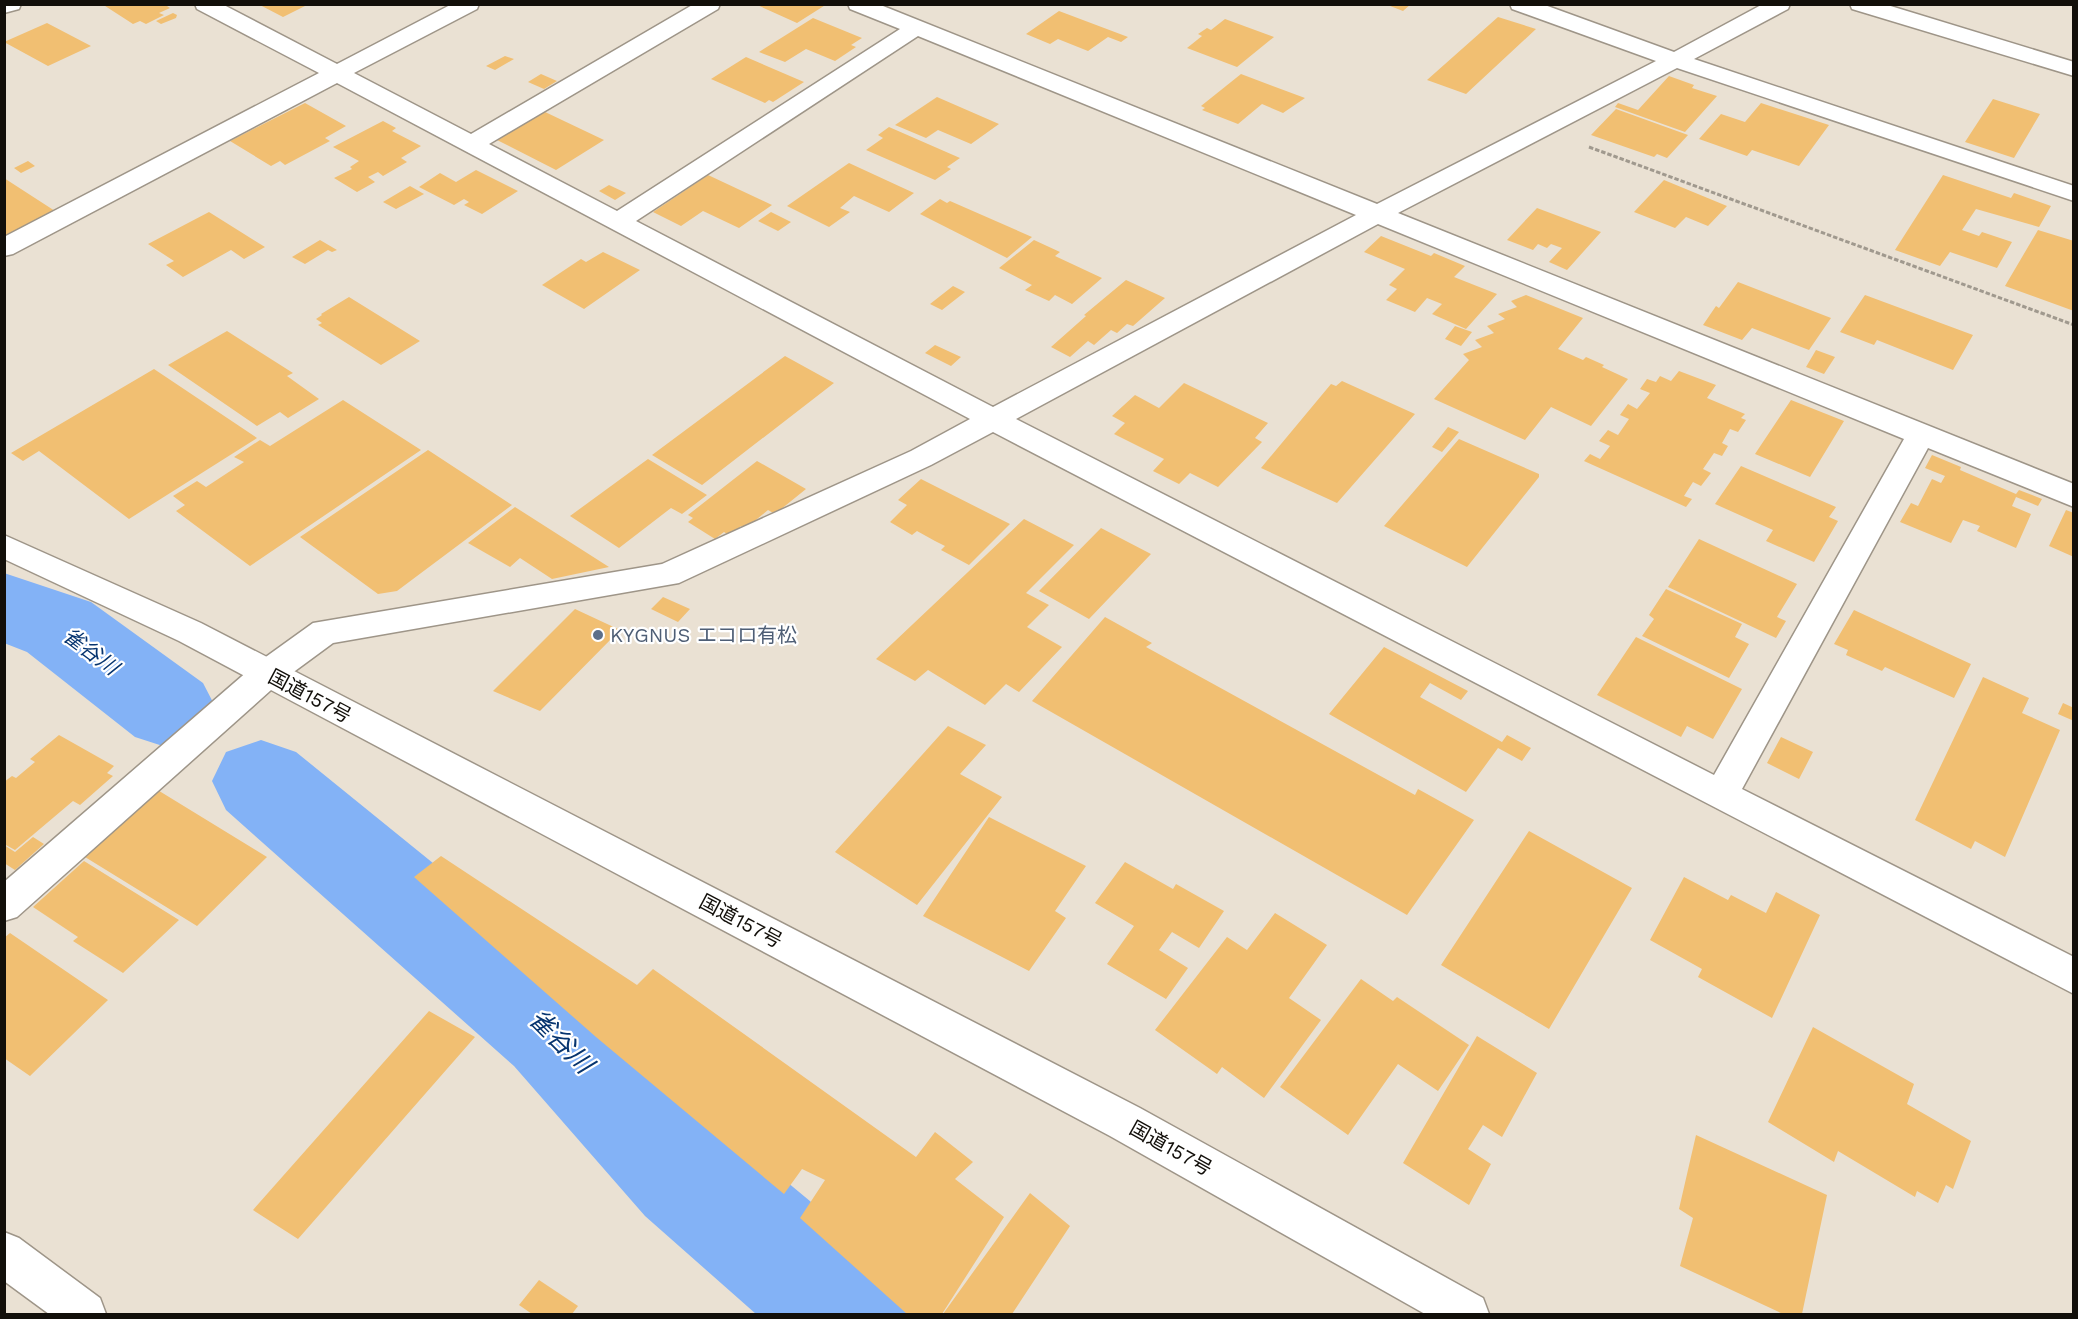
<svg xmlns="http://www.w3.org/2000/svg" width="2078" height="1319" font-family="'Work Sans','Noto Sans JP',sans-serif">
<style>
.lines{fill:none;stroke-linecap:round;stroke-linejoin:round}
.river{fill:#83b2f6;fill-rule:evenodd}
.building{fill:#f1bf72}
.minor-casing{stroke:#9e9588;stroke-width:3}
.highway-casing{stroke:#9e9588;stroke-width:3}
.path{stroke:#a0998e;stroke-width:3;stroke-dasharray:4.5 2;stroke-linecap:butt}
.minor{fill:#fff;fill-rule:evenodd}
.highway{fill:#fff;fill-rule:evenodd}
.service-dot{fill:#5c6f8a;stroke:#fff;stroke-width:2}
.labels{text-anchor:middle;dominant-baseline:central;stroke-width:4.5;stroke-linejoin:round;paint-order:stroke}
.service-label{font-size:20px;fill:#4e5e75;stroke:#fff;text-anchor:start}
.street-label{font-size:20px;fill:#120f0a;stroke:#fff}
.water-label{font-size:21px;font-style:italic;fill:#06346f;stroke:#fff}
.near-water-label{font-size:26px;font-style:italic;fill:#06346f;stroke:#fff}
</style>
<rect width="100%" height="100%" fill="#eae1d3"/>
<g class="lines">
<path class="river" d="M4,573l87,29 112,81 14,27 -14,27 -34,11 -34,-11 -108,-85 -23,-9z
M261,740l35,12 296,240 137,142 164,136 18,44h-155l-111,-98 -131,-150 -288,-256 -14,-29 14,-29z"/>
</g>
<path class="building" d="M102,4h62l6,4 -11,5 5,2 -18,9 -6,-3 -7,3z
M258,4h51l-26,13z
M755,4h72l-30,19z
M1385,4h26l-8,7z
M1059,11l69,26 -7,5 -13,-5 -20,14 -30,-12 -8,5 -24,-10z
M173,13l4,2 -1,3 -15,6 -5,-3z
M1498,17l38,12 -70,65 -39,-14z
M813,18l49,20 -11,7 5,2 -21,14 -29,-12 -21,13 -26,-10z
M1225,19l49,18 -37,30 -50,-19 15,-12 -4,-2 9,-6 4,2z
M47,23l44,23 -43,20 -44,-24z
M505,56l9,3 -19,11 -9,-4z
M746,57l58,25 -31,20 -4,-2 -4,3 -54,-24z
M541,74l16,7 -13,8 -16,-7z
M1241,74l64,24 -22,15 -21,-9 -24,20 -36,-14 3,-2 -4,-2z
M1669,76l25,9 -2,3 25,8 -32,36 -70,-25 3,-4 20,7z
M937,97l62,27 -28,20 -33,-14 -12,8 -31,-13z
M1993,99l47,15 -26,44 -49,-16z
M305,103l41,23 -21,12 5,3 -45,24 -5,-4 -9,5 -41,-25z
M1761,103l68,22 -30,41 -47,-16 -5,6 -48,-17 22,-25 24,8z
M1616,109l72,26 -21,23 -10,-4 -3,3 -63,-22z
M543,111l61,29 -48,30 -61,-31z
M383,121l13,7 -4,3 29,15 -20,12 6,4 -24,14 -5,-4 -10,5 7,5 -18,10 -23,-14 18,-9 -2,-2 9,-6 -26,-14z
M889,127l71,31 -13,9 4,2 -16,11 -69,-30 17,-12 -5,-3z
M28,161l7,5 -14,7 -7,-5z
M849,163l65,30 -25,19 -35,-16 -14,12 10,4 -21,15 -42,-21z
M476,170l42,21 -36,23 -18,-9 5,-3 -5,-3 -10,6 -35,-18 21,-14 16,9z
M708,175l64,30 -33,23 -36,-17 -22,15 -28,-14z
M1943,175l68,23 3,-5 37,13 -12,21 -63,-18 -14,21 17,6 3,-4 30,10 -15,26 -47,-16 -10,14 -45,-16z
M4,178l51,33 -51,26z
M1664,180l63,26 -19,20 -22,-9 -11,11 -41,-16z
M609,185l17,8 -11,7 -16,-9z
M410,186l14,8 -28,15 -13,-7z
M940,199l7,4 3,-2 82,36 -25,21 -87,-44z
M1537,208l64,24 -34,38 -18,-8 13,-14 -11,-4 -4,4 -9,-4 -5,6 -26,-10z
M209,212l56,35 -21,12 -13,-9 -48,27 -17,-12 8,-4 -26,-17z
M771,212l20,10 -13,9 -20,-10z
M2038,230l36,11v70l-69,-25z
M1381,236l50,20 3,-3 31,13 -11,11 43,17 -31,35 -34,-15 10,-10 -15,-6 -12,14 -29,-12 11,-11 -8,-4 16,-16 -41,-17z
M320,240l17,10 -5,2 -4,-2 -23,14 -13,-7z
M1034,240l26,12 -5,4 47,22 -30,26 -17,-9 -6,6 -24,-11 7,-5 -33,-17z
M603,252l37,18 -56,39 -42,-24 39,-26 5,3z
M1126,280l39,18 -32,28 -6,-2 -10,9 -6,-3 -17,15 -6,-4 -18,16 -19,-10 35,-31 -2,-1z
M1738,282l93,36 -22,32 -57,-22 -10,12 -39,-15 13,-19 3,2z
M953,286l12,6 -23,18 -12,-6z
M1526,295l57,23 -25,31 25,11 3,-3 18,8 -2,2 26,12 -37,47 -40,-19 -26,33 -91,-41 35,-39 -6,-6 19,-7 -7,-7 19,-7 -7,-7 18,-7 -7,-5 19,-7 -6,-6z
M1865,295l108,40 -20,35 -76,-30 -3,5 -34,-13z
M349,297l71,44 -39,24 -63,-40 4,-2 -6,-4 6,-4 -1,-1z
M1455,326l17,6 -11,14 -16,-7z
M227,331l66,42 -6,3 32,23 -31,19 -8,-6 -23,14 -89,-61z
M935,345l26,12 -10,9 -26,-13z
M1816,350l19,7 -11,17 -18,-7z
M785,356l49,27 -132,102 -50,-30z
M154,369l103,69 -128,81 -90,-68 -16,10 -12,-8z
M1679,371l37,14 -9,13 38,16 -4,4 5,2 -8,12 -8,-3 -8,14 6,3 -6,10 -8,-3 -11,16 8,4 -10,13 -8,-4 -9,14 8,3 -6,8 -102,-46 6,-7 10,5 10,-13 -11,-5 9,-11 10,5 11,-16 -9,-4 8,-11 9,5 13,-16 -10,-4 7,-10 9,3 4,-6 11,5z
M1342,381l73,33 -78,89 -76,-35 70,-84 5,2z
M1184,383l84,40 -13,15 7,4 -44,45 -28,-14 -11,11 -26,-13 11,-12 -50,-25 11,-11 -13,-7 23,-21 24,13z
M343,400l78,50 -171,116 -74,-55 9,-6 -12,-9 24,-15 9,6 38,-25 -10,-5 26,-17 10,6z
M1791,400l53,21 -34,56 -55,-23z
M1448,427l11,5 -17,20 -10,-5z
M1459,439l80,35v3l-72,90 -83,-41z
M428,450l84,55 -115,86 -19,3 -78,-57z
M1932,455l29,12 -1,3 56,24 3,-4 23,9 -4,7 -22,-9 -4,9 19,8 -15,34 -39,-17 3,-5 -17,-6 -12,23 -51,-21 11,-19 7,3 14,-27 9,4 4,-7 -20,-8z
M648,459l59,36 -25,19 -11,-6 -52,40 -49,-32z
M757,461l49,28 -31,25 -7,-4 -23,19 -4,-3 -11,10 -6,-4 -9,7 -27,-17 5,-4 -5,-3z
M1741,466l95,41 -7,10 9,4 -24,41 -48,-21 7,-11 -58,-26z
M921,479l89,45 -41,41 -28,-15 4,-4 -10,-5 -18,-10 -5,4 -22,-13 17,-17 -9,-5z
M515,507l94,60 -57,12 -32,-21 -10,9 -42,-24z
M2066,510l8,3v44l-25,-11z
M1024,519l50,26 -48,48 23,12 -22,22 35,20 -43,45 -13,-8 -21,21 -57,-35 -13,11 -39,-22z
M1101,528l50,26 -62,65 -50,-28z
M1699,539l98,45 -20,33 9,4 -10,17 -108,-51z
M1666,589l76,35 -7,13 14,7 -20,34 -87,-42 12,-17 -5,-4z
M663,597l27,12 -12,13 -27,-13z
M575,609l45,21 -80,81 -47,-20z
M1854,610l117,54 -17,34 -69,-31 -3,4 -36,-16 2,-5 -14,-6z
M1105,617l47,26 -6,4 269,148 3,-6 56,31 -67,95 -375,-214z
M1636,637l106,52 -29,50 -26,-13 -6,11 -84,-42z
M1384,647l84,44 -7,9 -31,-17 -10,14 82,45 5,-7 24,13 -9,13 -24,-13 -32,44 -137,-78z
M1983,677l46,21 -7,15 38,17 -55,127 -30,-16 -4,8 -56,-29z
M2063,703l11,5v13l-16,-7z
M948,726l38,19 -26,29 42,23 -85,108 -82,-53z
M59,735l55,31 -7,7 6,3 -33,29 -7,-4 -58,49 -11,-6v-62l8,-6 4,2 19,-16 -5,-3z
M1781,737l32,15 -14,27 -32,-16z
M156,789l111,68 -70,69 -112,-69z
M989,817l97,49 -31,45 11,7 -37,53 -106,-55z
M1529,831l103,57 -83,141 -108,-64z
M33,837l11,7 -29,26 -11,-7v-18l11,7z
M441,856l196,129 16,-16 263,188 19,-25 38,30 -18,17 49,38 -62,97h-35l-107,-96 25,-38 -23,-11 -18,25 -188,-157 -182,-160z
M84,861l95,59 -56,53 -50,-32 5,-4 -45,-30z
M1125,862l48,27 3,-5 48,27 -25,37 -27,-16 -13,18 29,18 -22,31 -59,-35 27,-38 -39,-23z
M1684,877l44,23 3,-5 35,18 10,-21 44,23 -48,103 -74,-41 4,-8 -52,-29z
M1275,913l52,32 -38,53 32,22 -57,78 -42,-31 -5,7 -62,-44 72,-93 20,13z
M10,933l98,67 -78,76 -26,-18v-120z
M1361,979l32,22 4,-4 72,48 -31,46 -40,-27 -50,71 -68,-48z
M429,1011l46,26 -177,202 -45,-29z
M1813,1027l101,57 -7,20 64,37 -18,48 -7,-4 -8,18 -21,-12 -2,6 -77,-46 -4,11 -66,-40z
M1477,1036l60,37 -35,64 -19,-12 -15,24 23,15 -22,41 -66,-42z
M1696,1135l131,60 -25,119h-19l-103,-48 13,-48 -14,-9z
M1030,1193l40,33 -58,88h-69z
M539,1280l39,26 -6,8h-40l-13,-9z"/>
<g class="lines">
<g class="minor-casing">
<path id="minor" d="M4,4h17l-2,5 -15,4z
M195,4h27l115,60 115,-60h27l-2,5 -123,64 117,61 223,-130h26l-2,5 -229,135 128,67 283,-182 -50,-20 -2,-5h30l499,200 279,-143 -144,-52 -2,-5h32l132,48 89,-48h27l-2,5 -94,50 380,127v15l-397,-133 -279,145 676,271v23l-146,-59 -186,341 332,168v37l-1081,-562 -62,33 -252,118 -346,60 -53,39 -263,235 -13,4v-39l252,-218 57,-41 349,-59 249,-113 59,-32 -633,-336 -324,171 -9,2v-19l315,-164 -122,-64zM918,36l438,179 -363,192 -357,-186zM1378,224l526,215 -190,336 -698,-356z
M1850,4h34l190,58v14l-222,-67z
M4,1232l15,6 81,60 6,16h-57l-45,-33z"/>
</g>
<g class="highway-casing">
<path id="highway" d="M4,535l197,88 939,485 343,190 6,16h-64l-315,-178 -931,-495 -175,-82z"/>
</g>
<path class="path" d="M1589,147l485,178"/>
<use href="#minor" class="minor"/>
<use href="#highway" class="highway"/>
</g>
<circle class="service-dot" cx="598" cy="635" r="6"/>
<g class="labels">
<g class="service-label">
<text x="610" y="635">KYGNUS エコロ有松</text>
</g>
<g class="street-label">
<text transform="translate(310 696) rotate(28)">国道157号</text>
<text transform="translate(741 921) rotate(28)">国道157号</text>
<text transform="translate(1171 1148) rotate(29)">国道157号</text>
</g>
<g class="water-label">
<text transform="translate(91 651) rotate(37)">雀谷川</text>
</g>
<g class="near-water-label">
<text transform="translate(561 1041) rotate(45)">雀谷川</text>
</g>
</g>
<rect width="2078" height="1319" fill="none" stroke="#120f0a" stroke-width="12"/>
</svg>
